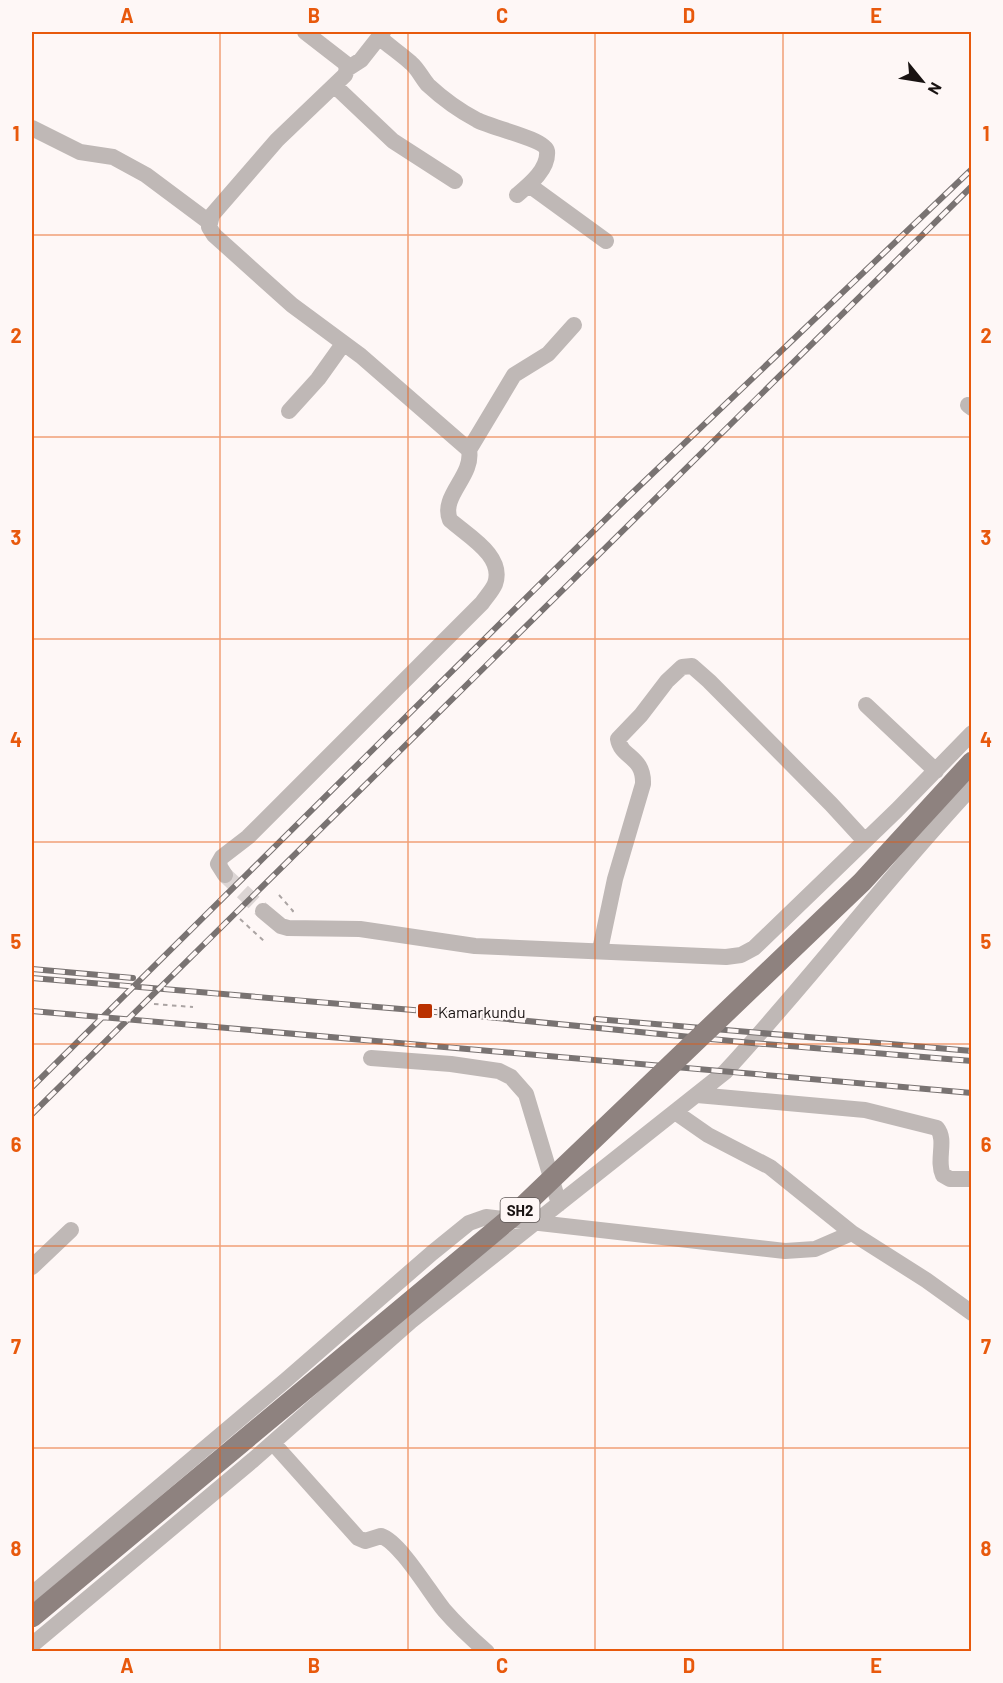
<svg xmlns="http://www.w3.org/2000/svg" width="1003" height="1683" font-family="Barlow,sans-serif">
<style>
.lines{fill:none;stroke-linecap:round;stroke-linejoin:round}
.minor-tunnel{stroke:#dcd5d4;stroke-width:16;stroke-dasharray:16 8;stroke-linecap:butt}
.path{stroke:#aba4a3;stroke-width:2;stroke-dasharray:4.5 4.5;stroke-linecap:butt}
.minor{stroke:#bfb8b6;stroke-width:16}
.rail-casing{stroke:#797372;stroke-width:6}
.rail{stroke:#fef7f6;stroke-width:4;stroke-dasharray:11;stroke-linecap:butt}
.major-bridge{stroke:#8e827f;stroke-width:21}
.grid{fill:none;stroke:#e8590c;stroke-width:1.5;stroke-opacity:0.55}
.poi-dot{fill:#ba3100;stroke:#fef7f6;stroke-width:2}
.labels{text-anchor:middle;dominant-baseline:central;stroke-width:4.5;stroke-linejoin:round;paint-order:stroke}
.shield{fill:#fef7f6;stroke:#5e5756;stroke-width:1.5}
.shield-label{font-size:15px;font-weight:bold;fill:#191312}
.poi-label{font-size:16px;fill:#191312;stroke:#fef7f6;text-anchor:start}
.neatline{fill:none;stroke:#e8590c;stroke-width:2}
.grid-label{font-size:20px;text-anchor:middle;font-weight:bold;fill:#e8590c}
</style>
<rect width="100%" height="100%" fill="#fef7f6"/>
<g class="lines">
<path class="minor-tunnel" d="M225,875l38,36"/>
<path class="path" d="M279,895l14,16 -2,2
M240,919l25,23
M154,1004l39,3"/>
<path class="minor" d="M379,37c10,9 22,17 32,26 7,6 11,15 17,22 14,13 32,26 49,35 12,7 68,19 70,31 2,18 -18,34 -30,44
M347,69l14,-9 22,-28
M335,86l58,55 62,40
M32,128l48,24 33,5 33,18 63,47
M529,185l77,56
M968,405l4,3
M289,411l29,-32 25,-35
M469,450l45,-75 34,-21 26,-29
M866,705l70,66
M225,875l-7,-11 4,-7 26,-20 234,-234c4,-6 10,-12 13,-19 10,-28 -27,-48 -45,-64 -10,-24 24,-44 19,-70l-108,-94 -69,-51 -78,-70 -5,-8 3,-12 65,-75 68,-65 2,-6 -2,-6 -40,-31
M263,911l18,15 7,2 72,1 115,17 251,11 15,-2 13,-7 143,-138 75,-77
M600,950l15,-71 28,-95c1,-28 -22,-26 -25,-45l23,-24 26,-34 15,-14 10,-1 17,15 122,123 34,37
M371,1058l80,6 48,7 12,6 15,17 33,110
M697,1095l168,15 72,18c10,12 -1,32 6,47l7,4h22
M675,1112l33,23 62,32 82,66 74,47 46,33
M32,1267l39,-37
M273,1443l85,95 7,3 16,-5c19,6 49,57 63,74 13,15 28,29 43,42
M32,1594l254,-214 146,-127 37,-30 17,-6 299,34 30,-2 37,-16
M32,1645l221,-185 158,-139 314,-249c85,-92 161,-193 247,-285"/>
<g class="rail-casing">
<path id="rail" d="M32,969l101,9
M32,978l393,33 327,32 220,18
M32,1011l940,82
M596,1019l376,32
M32,1087l596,-590 344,-328
M32,1114l940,-928"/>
</g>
<use href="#rail" class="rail"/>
<path class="major-bridge" d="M32,1617l481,-401 349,-334 110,-120"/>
</g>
<path class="grid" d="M220,32v1620M408,32v1620M595,32v1620M783,32v1620M32,235h940M32,437h940M32,639h940M32,842h940M32,1044h940M32,1246h940M32,1448h940"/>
<rect class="poi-dot" x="417" y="1003" width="16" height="16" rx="3"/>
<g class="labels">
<rect class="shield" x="500.5" y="1198" width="39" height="24" rx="4.5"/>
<g class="shield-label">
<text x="520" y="1210">SH2</text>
</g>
<g class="poi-label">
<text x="438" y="1011">Kamarkundu</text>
</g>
</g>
<rect width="1003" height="1683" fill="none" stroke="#fef7f6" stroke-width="66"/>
<g transform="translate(922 81) rotate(120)" stroke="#fef7f6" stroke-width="4.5" paint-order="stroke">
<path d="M0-4.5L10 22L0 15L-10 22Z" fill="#191312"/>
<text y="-9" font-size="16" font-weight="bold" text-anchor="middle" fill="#191312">N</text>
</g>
<rect x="33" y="33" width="937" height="1617" class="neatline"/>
<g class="grid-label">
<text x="127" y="23">A</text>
<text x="314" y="23">B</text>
<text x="502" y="23">C</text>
<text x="689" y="23">D</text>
<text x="876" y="23">E</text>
<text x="16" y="141">1</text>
<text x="986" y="141">1</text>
<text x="16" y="343">2</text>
<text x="986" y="343">2</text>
<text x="16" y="545">3</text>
<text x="986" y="545">3</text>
<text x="16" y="747">4</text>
<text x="986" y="747">4</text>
<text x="16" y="949">5</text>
<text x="986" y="949">5</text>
<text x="16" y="1152">6</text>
<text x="986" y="1152">6</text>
<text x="16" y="1354">7</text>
<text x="986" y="1354">7</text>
<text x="16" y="1556">8</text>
<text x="986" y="1556">8</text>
<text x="127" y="1673">A</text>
<text x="314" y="1673">B</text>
<text x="502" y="1673">C</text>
<text x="689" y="1673">D</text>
<text x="876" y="1673">E</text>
</g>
</svg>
